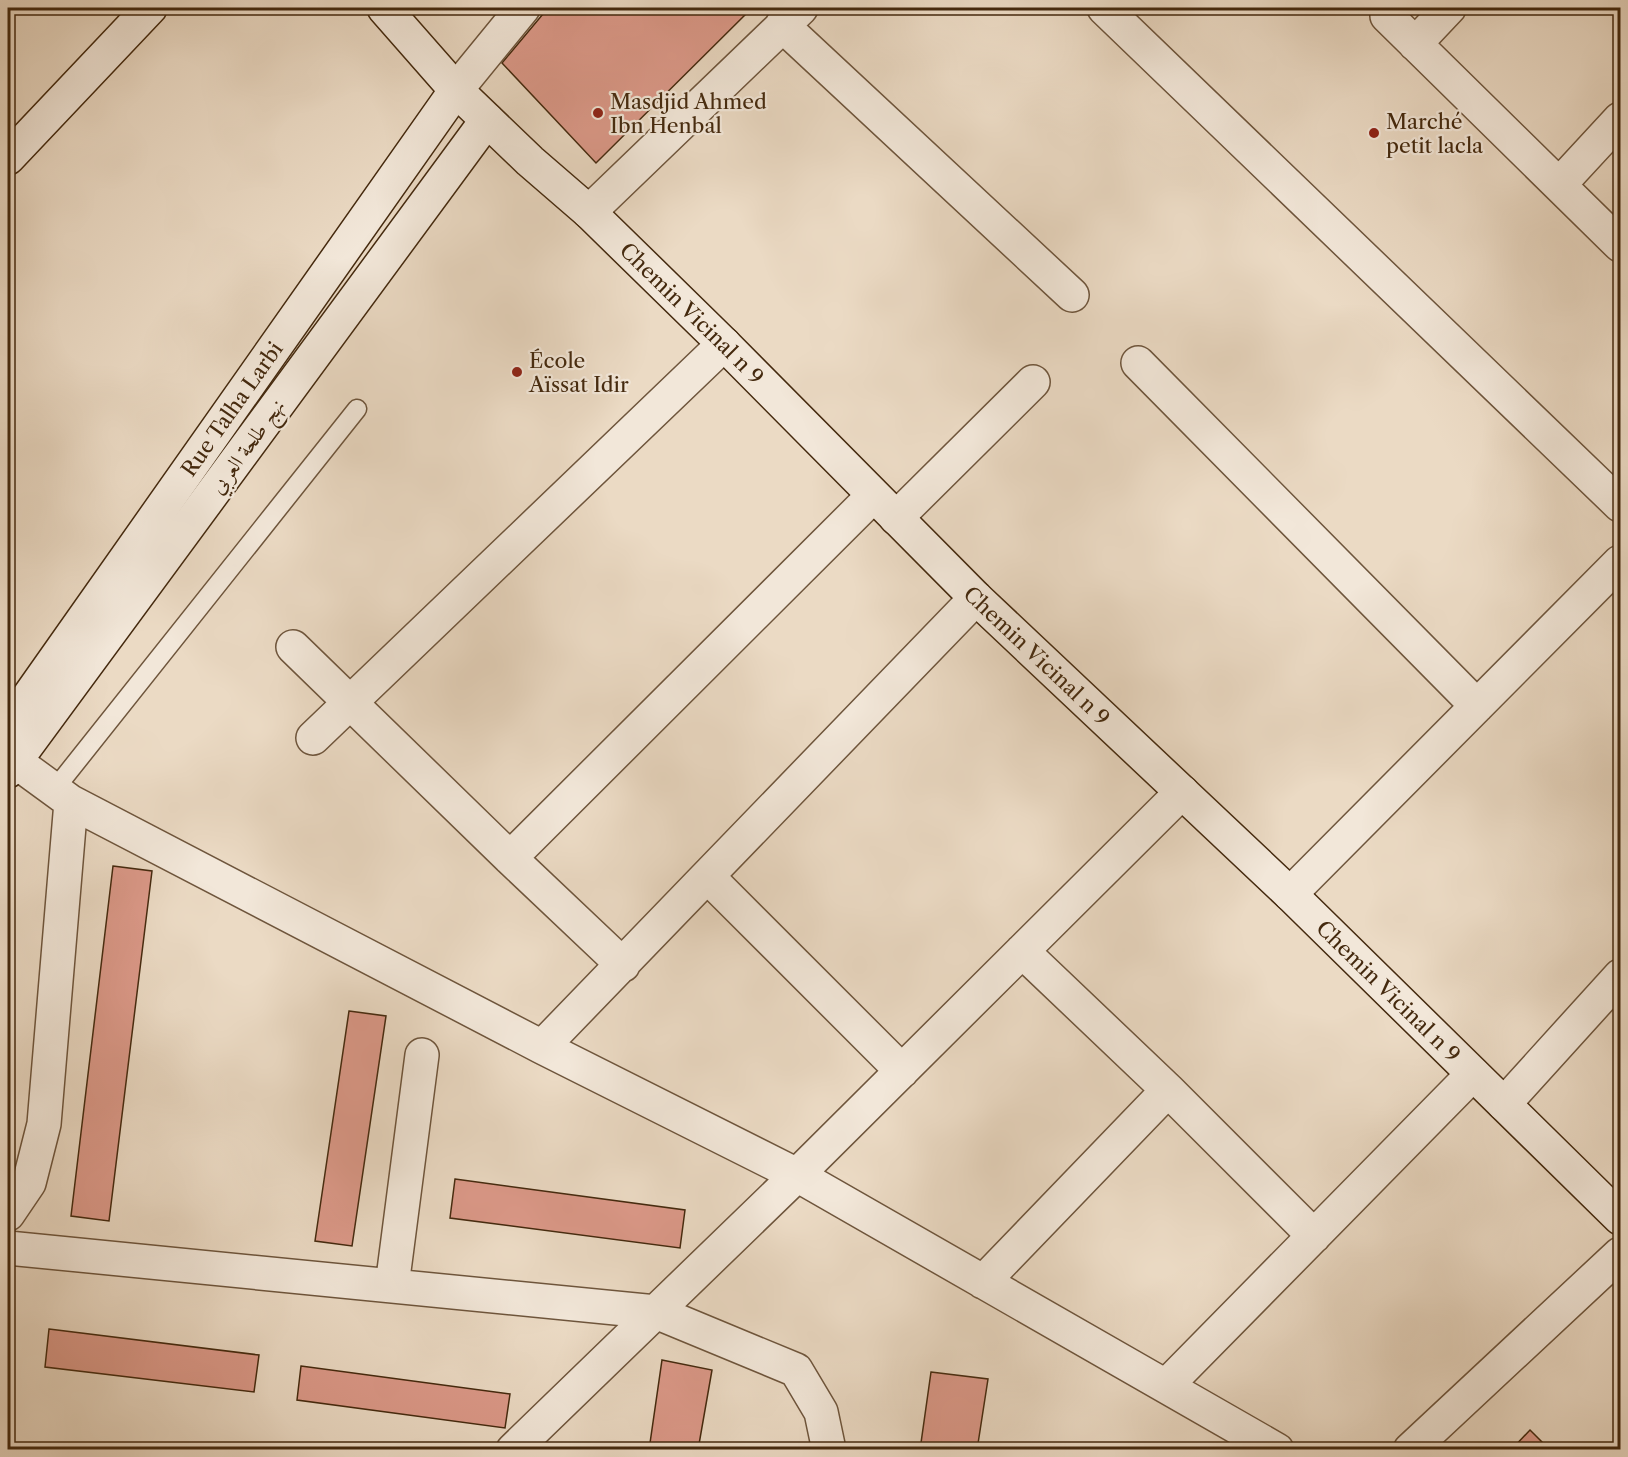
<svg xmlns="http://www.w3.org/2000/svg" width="1628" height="1457" font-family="'Libre Caslon Text',Amiri,serif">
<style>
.building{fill:#dc9989;stroke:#44290e;stroke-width:1.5}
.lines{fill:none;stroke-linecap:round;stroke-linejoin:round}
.lane-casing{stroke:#6e553c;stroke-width:21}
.street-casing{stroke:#6e553c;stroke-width:36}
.secondary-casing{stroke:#44290e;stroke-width:36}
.lane{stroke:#f2e7d9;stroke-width:18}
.street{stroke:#f2e7d9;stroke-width:33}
.secondary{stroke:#f2e7d9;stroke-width:33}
.poi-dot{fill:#8f2418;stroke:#f2e7d9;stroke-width:2}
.labels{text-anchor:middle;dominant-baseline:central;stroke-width:4.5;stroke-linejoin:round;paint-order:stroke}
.poi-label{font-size:21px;fill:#44290e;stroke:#f2e7d9;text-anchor:start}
.street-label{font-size:21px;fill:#44290e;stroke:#f2e7d9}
</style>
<rect width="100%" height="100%" fill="#ebdac4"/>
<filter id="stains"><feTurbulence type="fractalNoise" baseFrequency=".00333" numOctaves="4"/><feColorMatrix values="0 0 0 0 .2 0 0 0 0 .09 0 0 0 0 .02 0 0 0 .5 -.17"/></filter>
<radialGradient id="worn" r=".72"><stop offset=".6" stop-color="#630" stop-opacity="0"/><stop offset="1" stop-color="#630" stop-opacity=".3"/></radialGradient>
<path class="building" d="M548,8h204l-156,155 -94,-100z
M113,866l39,5 -43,350 -38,-5z
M349,1011l37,5 -34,230 -37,-5z
M455,1179l230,31 -5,38 -230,-30z
M49,1329l210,26 -5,37 -209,-25z
M662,1360l50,10 -14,80h-49z
M301,1366l209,28 -5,34 -208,-28z
M931,1372l57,7 -11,71h-57z
M1530,1430l20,20h-39z"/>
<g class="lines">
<g class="lane-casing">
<path id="lane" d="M54,790l303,-381"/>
</g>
<g class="street-casing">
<path id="street" d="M1104,8l516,497
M1387,16l233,229
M782,25l290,270
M1415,44l34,-36
M456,90l67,-82
M1559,185l61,-66
M589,212l212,-204
M1138,363l339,343
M896,518l137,-136
M293,647l217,211 113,107
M313,738l411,-394
M8,756l63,46 471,245 255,128 480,275
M510,858l363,-362
M708,877l194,194
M1290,894l330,-332
M542,1047l434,-449
M1168,1090l146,146
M1504,1104l116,-128
M8,1214l21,-31 15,-59 27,-322
M8,1248l648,64 140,58 25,42 8,38
M983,1282l185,-192 -146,-139
M392,1286l30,-231
M1166,1386l307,-312
M513,1450l284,-275 385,-383
M1410,1450l210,-196"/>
</g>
<g class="secondary-casing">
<g id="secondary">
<path id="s1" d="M384,8l72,82 74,71 59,51 135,132 252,254 314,296 330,324"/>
<path d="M8,158l142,-150"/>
<path id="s2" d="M8,726l448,-636"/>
<path d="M8,771l479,-651"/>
</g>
</g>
<use href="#lane" class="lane"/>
<use href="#street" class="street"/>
<use href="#secondary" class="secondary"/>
</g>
<g class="poi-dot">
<circle cx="598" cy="113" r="6"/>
<circle cx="1374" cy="133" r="6"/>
<circle cx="517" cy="372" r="6"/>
</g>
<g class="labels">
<g class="poi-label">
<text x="610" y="101">Masdjid Ahmed<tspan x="610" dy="24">Ibn Henbal</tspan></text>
<text x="1386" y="121">Marché<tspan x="1386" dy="24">petit lacla</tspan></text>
<text x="529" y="360">École<tspan x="529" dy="24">Aïssat Idir</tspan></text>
</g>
<g class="street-label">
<text stroke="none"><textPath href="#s1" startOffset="434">Chemin Vicinal n 9</textPath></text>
<text stroke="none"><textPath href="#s2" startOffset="388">Rue Talha Larbi</textPath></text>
<text transform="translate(247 446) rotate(-54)">نهج طلحة العربي</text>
<text stroke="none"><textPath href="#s1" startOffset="920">Chemin Vicinal n 9</textPath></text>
<text stroke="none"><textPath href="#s1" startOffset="1406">Chemin Vicinal n 9</textPath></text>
</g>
</g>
<rect width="1628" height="1457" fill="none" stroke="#ebdac4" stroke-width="30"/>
<rect x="9" y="9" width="1610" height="1439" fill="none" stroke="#44290e" stroke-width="3"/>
<rect x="15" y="15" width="1598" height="1427" fill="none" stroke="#44290e" stroke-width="1.5"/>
<rect width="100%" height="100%" filter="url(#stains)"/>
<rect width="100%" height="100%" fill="url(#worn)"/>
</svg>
